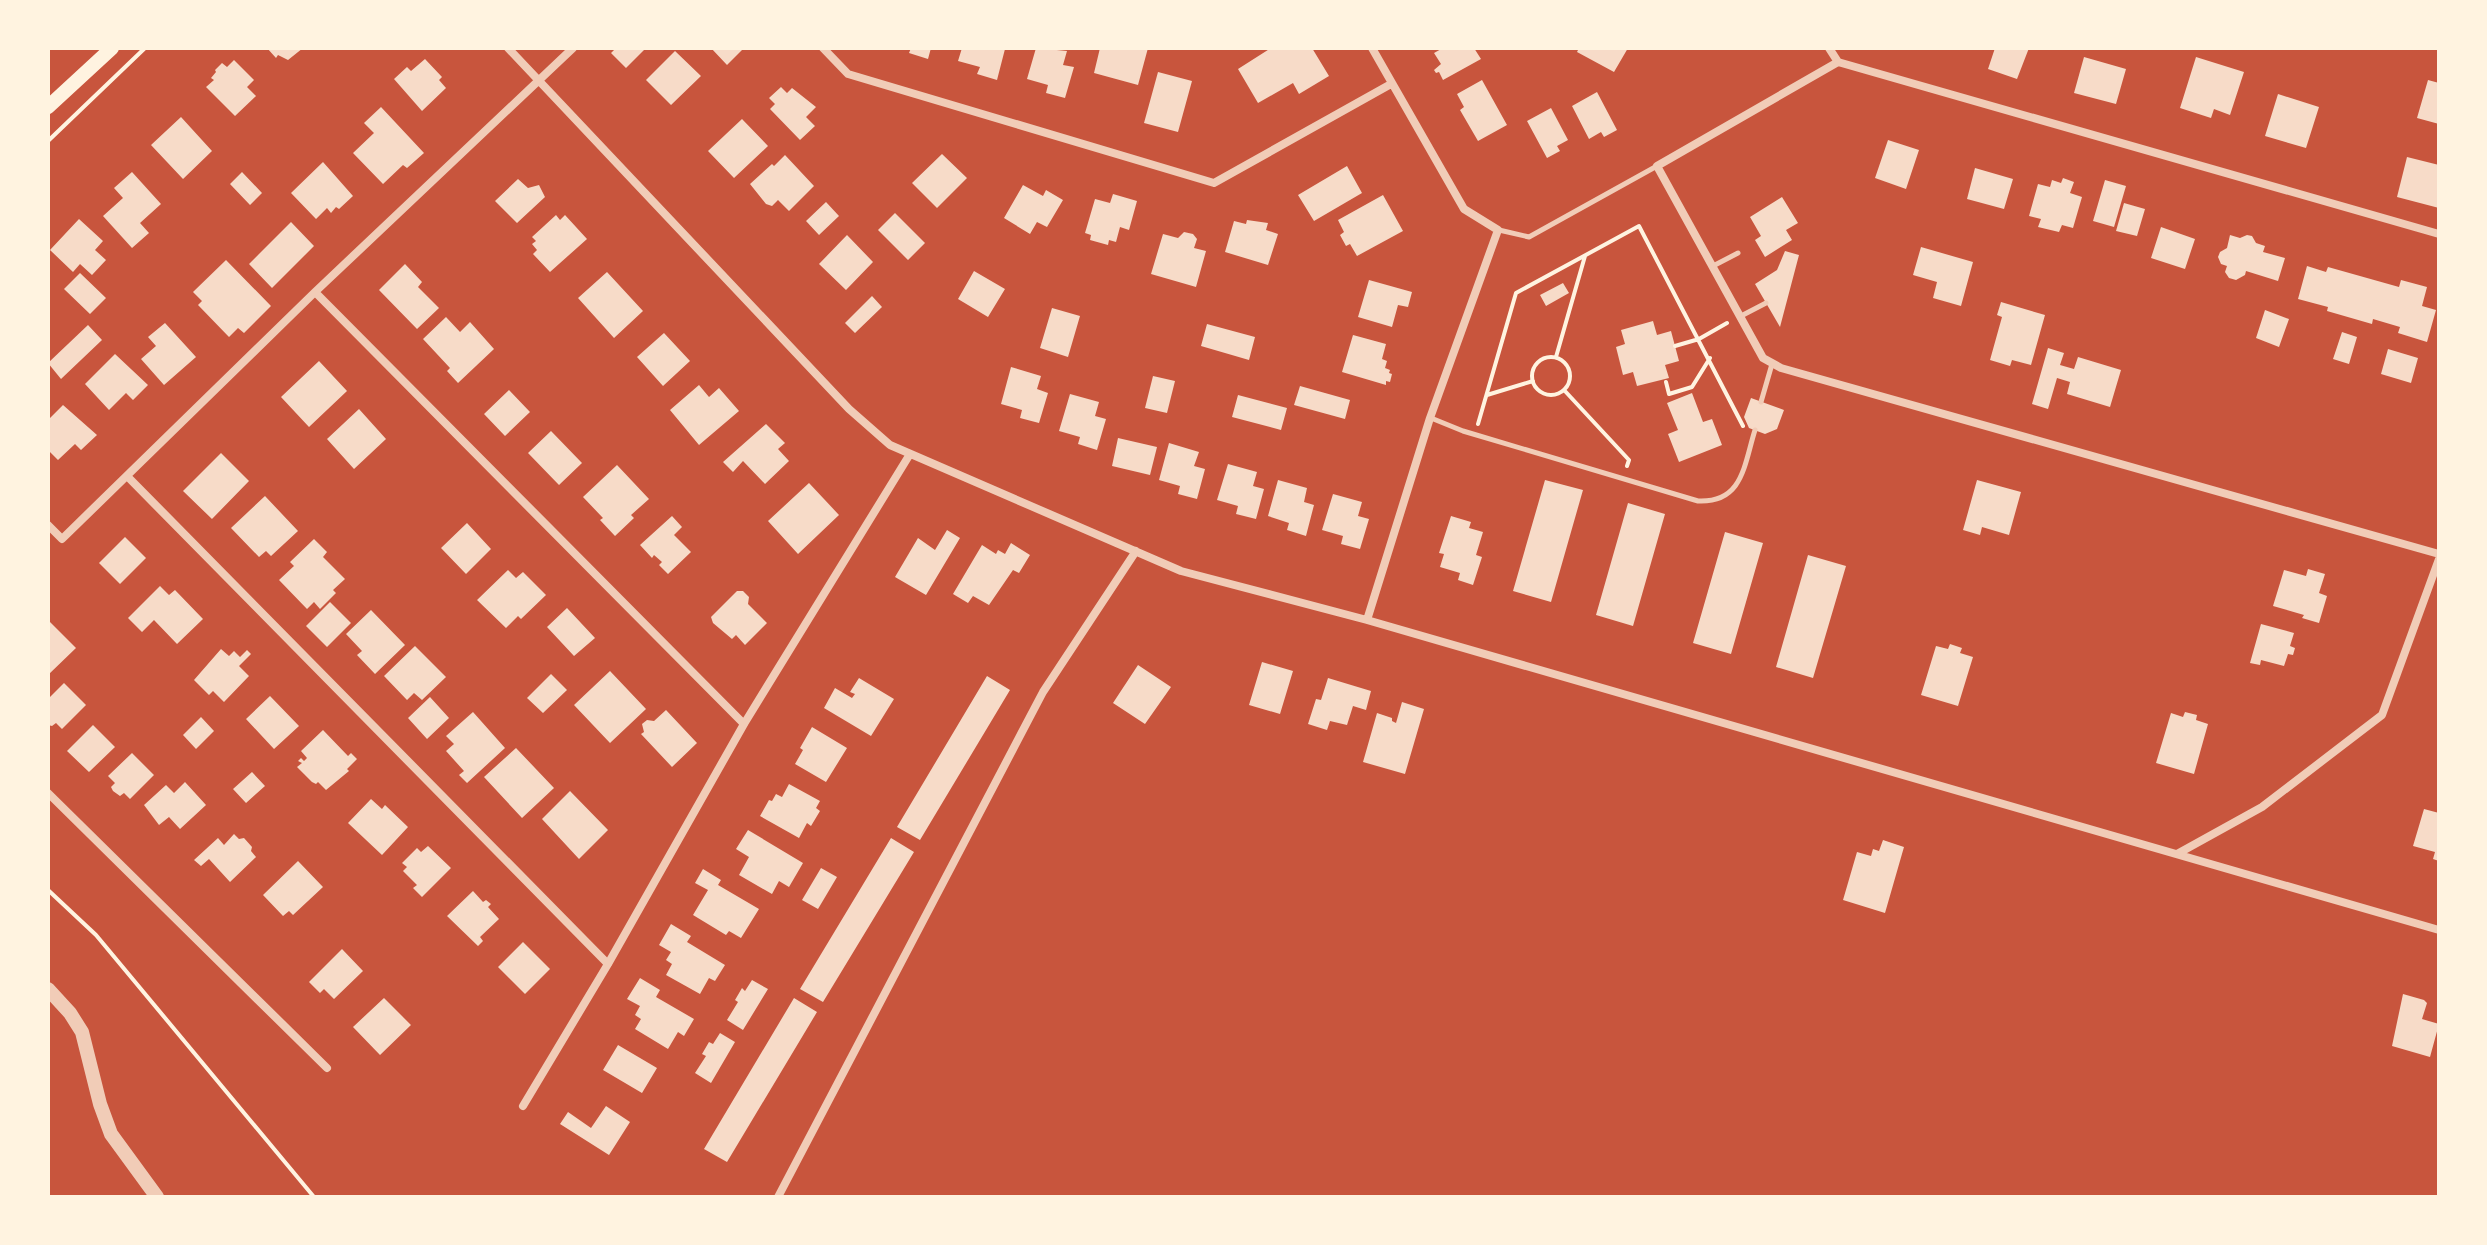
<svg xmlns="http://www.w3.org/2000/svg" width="2487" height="1245" font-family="Mulish,sans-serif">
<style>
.building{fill:#f7dbc8}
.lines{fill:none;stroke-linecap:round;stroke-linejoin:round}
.path{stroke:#fff3e0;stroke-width:4}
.service{stroke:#f1ccb7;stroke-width:5}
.minor{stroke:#f1ccb7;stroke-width:8}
.tertiary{stroke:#f1ccb7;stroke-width:14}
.secondary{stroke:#fff3e0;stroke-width:14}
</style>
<rect width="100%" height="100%" fill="#c8553d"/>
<path class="building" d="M267,48h36l-15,12 -10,-5 -2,3z
M616,48h30l-20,20 -15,-15z
M711,48h33l-17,17z
M911,48h20l-3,11 -19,-6z
M962,48l43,1 -8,31 -20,-6 3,-7 -22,-6z
M1036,48l31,3 -4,14 11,2 -9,31 -19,-5 2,-8 -21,-6z
M1100,48h48l-10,37 -44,-12z
M1271,48h41l17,28 -30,18 -6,-11 -35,20 -20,-34z
M1443,48h31l7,11 -38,21 -4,-8 -3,1 -2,-3 7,-6 -7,-11z
M1579,48h49l-14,24 -37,-20z
M1995,48h34l-12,31 -29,-10z
M675,51l26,25 -30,29 -25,-25z
M2084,57l42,12 -10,35 -42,-11z
M2196,57l48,15 -14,43 -16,-6 -3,9 -31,-10z
M425,59l17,18 -3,3 7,8 -24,23 -28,-32 13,-12 4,4z
M234,60l20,20 -7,7 9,9 -21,20 -29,-29 8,-7 -3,-2 5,-6 -1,-2 7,-7 5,4z
M1158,72l34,9 -14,51 -34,-9z
M1482,80l25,45 -29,16 -18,-31 4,-3 -7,-13z
M2428,80l11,3v41l-22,-6z
M781,87l6,6 5,-5 24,19 -10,10 9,9 -15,14 -30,-31 5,-5 -6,-6z
M1597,92l20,38 -13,7 -3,-5 -12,7 -17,-33z
M2278,94l41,13 -13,41 -41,-12z
M381,107l43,46 -17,15 -4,-3 -20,19 -30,-31 21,-20 -10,-10z
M1551,108l17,32 -11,6 3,5 -13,7 -20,-37z
M181,117l31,34 -29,28 -32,-34z
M742,119l26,27 -34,32 -26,-27z
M1888,140l31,10 -13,39 -31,-11z
M942,154l25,24 -30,30 -25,-25z
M785,155l29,31 -25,25 -11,-11 -6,6 -6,-2 -16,-20 22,-20 2,2z
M2407,157l32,8v43l-42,-11z
M323,162l30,34 -14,13 -3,-2 -5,6 -4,-5 -11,11 -25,-26z
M1347,166l15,27 -48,28 -16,-26z
M1975,168l38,11 -9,30 -37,-10z
M132,172l29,32 -21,19 9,10 -17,15 -29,-32 20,-18 -9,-10z
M242,172l20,21 -12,12 -20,-21z
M2063,178l11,4 -4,11 12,4 -9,31 -11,-3 -3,7 -21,-5 3,-8 -12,-3 9,-32 12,3 2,-7 9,3z
M518,179l10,9 11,-3 6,12 -28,26 -22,-22z
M2105,180l21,6 -12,41 -21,-6z
M1023,185l20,11 3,-6 17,10 -16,27 -10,-5 -7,12 -26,-16z
M1113,194l24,7 -8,29 -9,-3 -4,15 -7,-2 -1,5 -18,-5 1,-5 -6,-2 10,-34 15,4z
M1383,195l20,36 -46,25 -7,-12 -4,2 -6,-11 4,-3 -6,-12z
M1782,197l16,26 -12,7 6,10 -27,17 -10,-17 6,-4 -11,-19z
M826,202l13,14 -20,19 -13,-14z
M2124,203l21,6 -8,27 -21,-5z
M895,213l30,30 -17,17 -30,-30z
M556,215l4,5 5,-5 22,24 -37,33 -17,-18 4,-4 -5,-6 4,-3 -4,-4z
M79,219l24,22 -8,9 11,10 -14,15 -12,-11 -7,8 -23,-22z
M1247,220l21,3 -2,7 12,4 -10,31 -43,-13 9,-31 12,3z
M291,222l23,24 -42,42 -23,-24z
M2161,227l34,12 -10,30 -34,-11z
M1184,232l9,2 4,5 -3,9 12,3 -10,36 -45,-13 12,-40 15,4z
M847,235l26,27 -27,28 -27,-26z
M2230,235l10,3 7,-3 5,1 4,7 9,3 -2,6 22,6 -7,23 -32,-10 -1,4 -9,5 -7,-2 -4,-6 2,-6 -6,-2 -3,-7 2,-5 7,-4z
M1921,247l52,15 -12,44 -28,-8 4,-16 -24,-7z
M1785,251l14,4 -19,72 -25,-43 22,-14z
M226,260l45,46 -27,27 -6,-5 -9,9 -31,-32 4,-4 -9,-9z
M405,264l17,18 -4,5 21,21 -22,21 -38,-39z
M2307,266l19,6 2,-5 71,20 2,-7 26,7 -5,19 14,4 -9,32 -29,-9 2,-6 -27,-8 -1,5 -45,-13 1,-4 -30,-8z
M974,271l31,18 -17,28 -30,-18z
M607,272l36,39 -29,27 -36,-40z
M80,273l26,25 -16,16 -26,-25z
M1369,280l43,12 -4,15 -10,-2 -6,22 -34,-10z
M1563,283l6,10 -23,13 -6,-11z
M872,296l10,11 -27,26 -10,-10z
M2001,302l44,13 -14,50 -19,-5 -2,6 -20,-6 12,-43 -5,-2z
M1052,308l28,8 -12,41 -28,-9z
M2265,310l24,9 -10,28 -23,-9z
M446,317l14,15 10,-10 24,27 -36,34 -11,-12 3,-3 -27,-29z
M1653,321l4,14 14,-4 8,30 -14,4 4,13 -32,8 -4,-14 -10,3 -7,-28 9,-3 -4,-14z
M165,323l31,34 -32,28 -23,-26 15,-13 -8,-9z
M1207,324l48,13 -6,23 -48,-14z
M88,325l14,15 -41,39 -13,-16z
M2342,332l15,5 -8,27 -16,-5z
M664,333l26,28 -27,25 -26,-29z
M1353,335l33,9 -4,15 5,2 -2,7 5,2 -1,3 3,1 -2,8 -4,-1v4l-44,-13z
M2048,348l16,5 -4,12 14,4 4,-12 43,13 -11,37 -43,-13 3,-12 -13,-4 -9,31 -16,-5z
M2388,349l30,9 -7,25 -30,-9z
M115,354l33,31 -15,15 -7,-7 -17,17 -24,-26z
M319,361l28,30 -38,36 -28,-30z
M1011,367l30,9 -4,13 11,4 -9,30 -19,-5 2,-8 -21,-6z
M1153,376l22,5 -8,32 -22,-5z
M699,385l10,12 10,-9 20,23 -40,34 -29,-35z
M1300,386l50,14 -5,19 -51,-14z
M509,390l21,22 -25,24 -21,-22z
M1692,393l11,29 9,-3 10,26 -43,17 -11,-28 10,-4 -11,-27z
M1070,394l29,8 -4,14 11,3 -9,31 -19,-6 2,-7 -21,-6z
M1238,395l49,13 -6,22 -49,-13z
M1751,398l33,12 -7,19 -12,5 -16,-6 -5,-11z
M63,405l34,30 -16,15 -6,-6 -17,16 -10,-10v-30z
M359,409l27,30 -32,30 -27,-30z
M766,424l19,19 -7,6 11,12 -24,23 -22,-23 -10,11 -10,-10z
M551,431l31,32 -23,22 -31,-32z
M1118,438l39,9 -7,28 -38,-9z
M1169,443l30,9 -5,14 11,3 -8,30 -19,-5 2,-8 -21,-6z
M221,453l28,28 -37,38 -29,-28z
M1228,464l29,8 -4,14 11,3 -8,30 -20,-5 2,-8 -21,-6z
M617,465l32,34 -18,16 3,3 -19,18 -15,-16 3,-2 -20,-21z
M1278,480l29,8 -3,14 10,3 -8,31 -19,-6 2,-7 -21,-7z
M1545,480l38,10 -32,112 -38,-11z
M1977,480l44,12 -12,43 -27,-8 -2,8 -17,-5z
M809,483l30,32 -41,39 -30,-33z
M1333,494l29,8 -4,14 11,3 -9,30 -19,-5 2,-8 -21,-6z
M265,496l33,35 -27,25 -5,-5 -7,6 -28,-29z
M1628,503l37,11 -32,112 -37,-11z
M672,516l10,11 -8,8 17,17 -23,22 -9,-9 3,-3 -8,-7 -2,3 -12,-13z
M1451,516l20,6 -2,6 14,4 -7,23 6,2 -9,28 -15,-5 2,-7 -20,-6 4,-13 -5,-1z
M467,523l24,26 -25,25 -25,-26z
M947,530l13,8 -34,57 -31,-18 23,-39 17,12z
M1725,532l38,11 -32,111 -38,-11z
M125,537l21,21 -26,26 -21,-21z
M314,539l13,13 -4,5 22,22 -12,11 3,3 -16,16 -6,-7 -7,7 -28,-29 15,-14 -4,-4z
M1011,543l19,12 -11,18 -6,-3 -24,35 -16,-9 -5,7 -15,-9 29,-49 14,9 2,-4 7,4z
M1808,555l38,11 -33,112 -37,-11z
M2308,569l17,5 -6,19 8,3 -8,27 -17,-5 2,-3 -31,-9 11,-36 22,6z
M508,570l8,8 7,-6 23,23 -25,24 -3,-3 -12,12 -29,-28z
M160,586l9,9 6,-5 28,29 -26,25 -23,-24 -12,12 -14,-14z
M737,591h6l6,6 -1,7 19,19 -22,22 -9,-10 -4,4 -19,-16 -2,-6z
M330,602l21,21 -24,24 -21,-21z
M567,608l28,30 -21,18 -27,-29z
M371,610l34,35 -30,29 -18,-19 5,-4 -16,-17z
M48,620l28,28 -28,27z
M2261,624l33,9 -4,13 5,2 -2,7 -5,-1 -4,12 -23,-6 -1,5 -10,-2z
M1950,644l12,4 -2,5 13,4 -15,49 -37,-11 15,-49 12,3z
M415,646l31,31 -24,23 -8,-7 -7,7 -23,-24z
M221,649l8,7 5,-5 6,6 7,-7 4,4 -12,12 10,10 -25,26 -11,-11 -4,4 -15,-15z
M1262,662l31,9 -13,43 -31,-9z
M1138,665l33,22 -26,37 -32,-21z
M610,671l36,38 -36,34 -36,-38z
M551,674l16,16 -24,23 -16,-15z
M987,676l23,14 -90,150 -23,-13z
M859,678l35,21 -23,37 -47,-28 11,-20 17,10 3,-4 -5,-2z
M1328,678l43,13 -5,19 -13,-4 -6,19 -17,-4 -3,9 -19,-6 8,-25 5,1z
M64,683l22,22 -24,24 -6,-6 -4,3 -4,-1v-26z
M270,696l29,30 -25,23 -28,-30z
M430,697l19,21 -22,21 -19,-21z
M1402,702l22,7 -19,65 -42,-12 14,-49 15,5v3l4,2z
M666,710l31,33 -25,24 -31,-33 3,-2 -2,-8 5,-4 7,1z
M473,712l32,36 -38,35 -8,-8 5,-4 -18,-20 8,-7 -8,-8z
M2185,712l12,3 -1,5 12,4 -14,50 -38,-11 15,-50 12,4z
M201,717l13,14 -18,18 -13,-14z
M93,725l22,22 -26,25 -22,-21z
M812,727l35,21 -21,34 -31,-18 8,-14 -3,-2z
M323,730l25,26 3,-3 6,6 -10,10 2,2 -23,19 -8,-8 -2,2 -4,-2 -15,-15 5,-4 -4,-2 3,-3 3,3 3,-3 -6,-7z
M516,748l38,40 -32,30 -38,-41z
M132,753l22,22 -24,24 -6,-6 -4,3 -7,-5 -2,-4 4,-4 -7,-7z
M252,772l13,14 -19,17 -13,-14z
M185,782l21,23 -26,24 -11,-12 -10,8 -15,-20 22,-20 8,8z
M789,784l31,17 -4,7 4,3 -9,15 -4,-3 -8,15 -39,-22 9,-16 3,1 4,-7 6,3z
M570,791l38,39 -29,29 -37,-40z
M371,799l11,10 3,-4 23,22 -26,28 -34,-32z
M2424,809l15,4v48l-6,-2 2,-7 -22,-6z
M748,830l55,33 -14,24 -10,-6 -7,13 -33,-19 10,-18 -13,-8z
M234,834l5,5 5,-1 8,9 -1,4 5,6 -26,25 -21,-23 -8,7 -7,-6 24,-22 6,7z
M891,838l23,14 -91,150 -23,-13z
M1883,840l21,7 -19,66 -42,-13 14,-48 14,4 2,-7 6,2z
M428,846l23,22 -29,29 -9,-9 4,-3 -14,-14 4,-4 -5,-4 15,-15 4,4z
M298,861l25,26 -30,28 -4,-4 -6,5 -20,-21z
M821,868l16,9 -19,32 -16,-9z
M703,869l18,11 -3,5 41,24 -18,29 -12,-7 -3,4 -33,-20 15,-25 -13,-7z
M473,891l10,11 3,-2 5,4 -3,3 11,12 -19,18 3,4 -5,5 -31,-30z
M671,924l20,12 -4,6 38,23 -10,16 -6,-3 -9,16 -34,-19 6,-11 -6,-4 5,-8 -12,-7z
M523,942l27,27 -25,25 -27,-27z
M342,949l21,22 -29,28 -10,-10 -4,4 -11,-11z
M640,978l20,12 -4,7 38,22 -10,17 -6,-4 -10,17 -33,-20 6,-10 -6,-4 5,-9 -13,-7z
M752,980l16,9 -25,41 -16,-10 11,-18 -3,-2 7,-12 3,3z
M2403,994l21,6 3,3 -5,16 17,5 -9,33 -38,-11z
M384,998l27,27 -31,30 -27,-28z
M794,998l23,14 -90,150 -23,-13z
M720,1033l15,9 -24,41 -16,-10 11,-17 -4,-2 7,-12 4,2z
M618,1045l39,23 -15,25 -39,-23z
M606,1106l24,16 -21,33 -49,-31 8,-12 23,16z"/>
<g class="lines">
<path class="path" d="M48,141l97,-93
M1675,346l24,-7 28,-16
M1556,357l29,-101
M1532 376a19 19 0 1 1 38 0a19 19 0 1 1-38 0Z
M1666,382l3,12 23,-7 18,-29
M1564,390l65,70 -2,6
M1487,395l46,-14
M1478,424l38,-131 123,-67 104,200
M48,890l48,45 218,262"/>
<path class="service" d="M1499,230l30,7 128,-71
M1713,266l25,-13
M1741,316l25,-13
M1761,402l11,-38
M1431,418l32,13 235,70c45,2 46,-36 57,-71"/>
<path class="minor" d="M508,48l341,361 41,36 291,126 186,49 1072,310
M823,48l25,26 366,109 177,-99
M1829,48l9,14 601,172
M1838,62l-181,104 106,192 18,10 658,186
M315,292l429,432
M127,476l481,488
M48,525l14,14 253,-247 258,-244
M1367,620l63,-202 68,-188 -34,-21 -92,-161
M48,793l279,275
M2177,854l85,-47 120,-92 57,-156
M523,1106l85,-142 136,-240 166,-270
M778,1197l265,-505 93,-141"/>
<path class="tertiary" d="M48,989l22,24 12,19 18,72 11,30 46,63"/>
<path class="secondary" d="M48,107l64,-59"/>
</g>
<rect width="2487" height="1245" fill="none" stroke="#fff3e0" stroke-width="100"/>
</svg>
